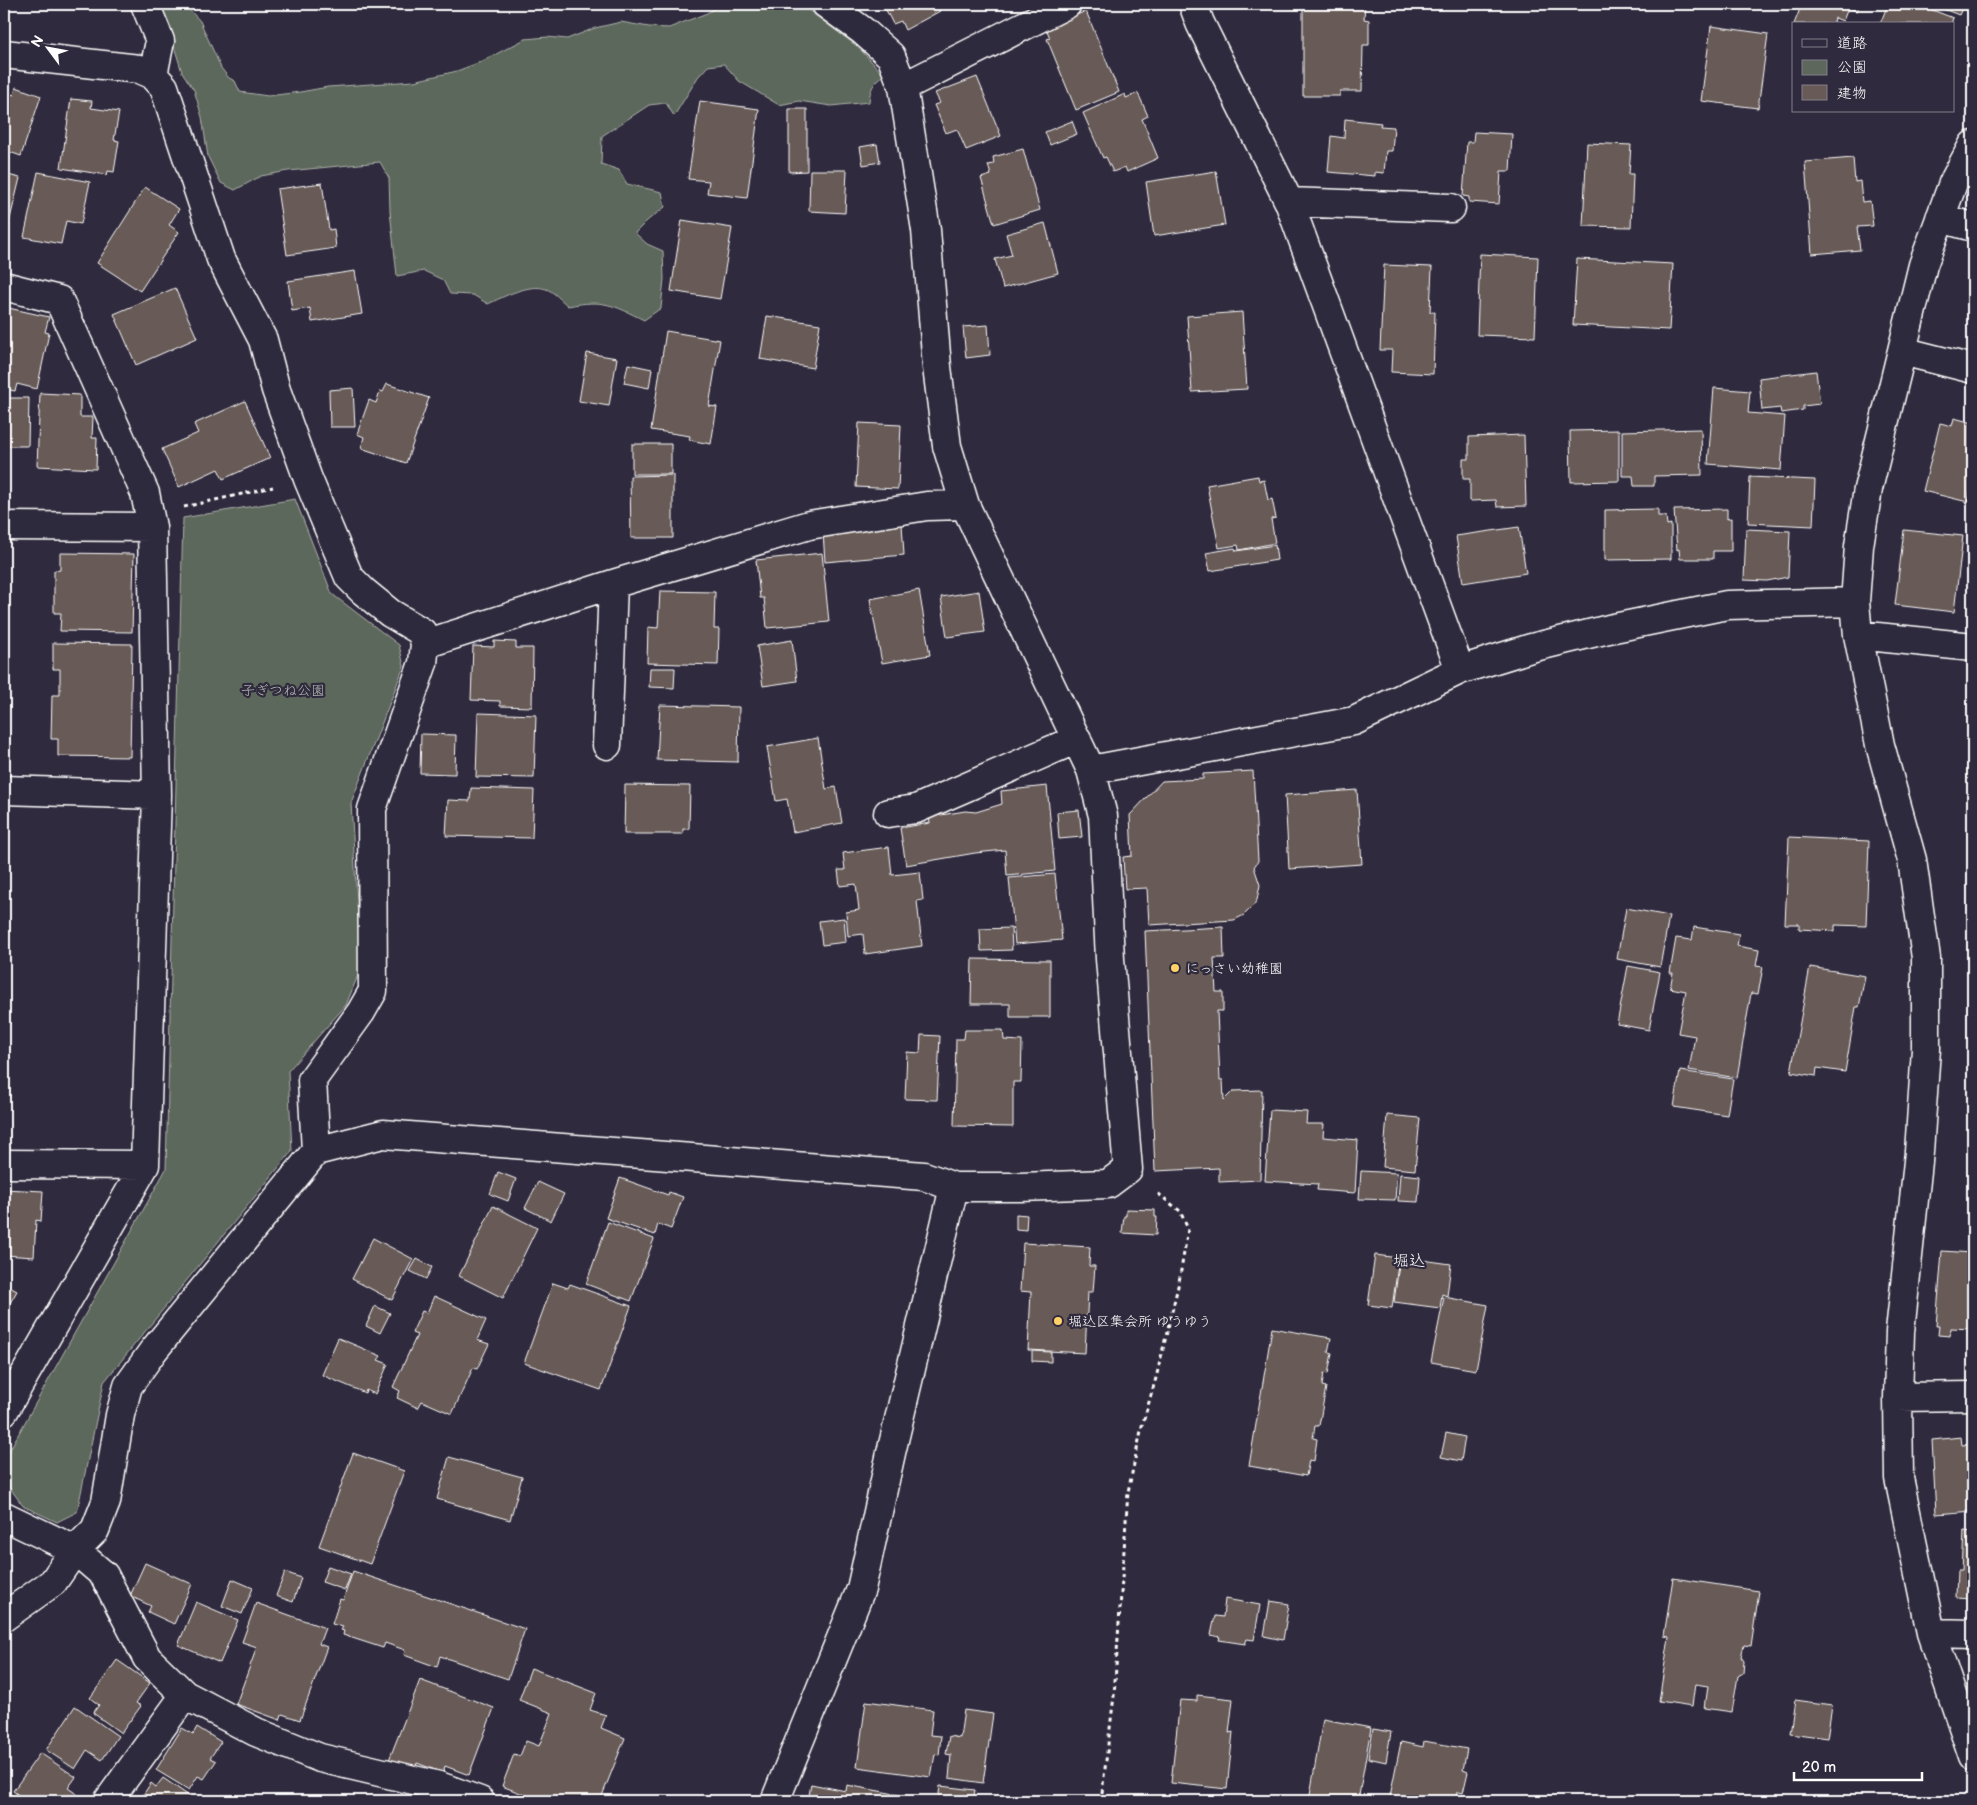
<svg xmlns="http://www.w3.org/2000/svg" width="1977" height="1805" font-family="'Balsamiq Sans','Klee One',sans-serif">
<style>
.green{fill:#5d675b;stroke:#aeb3ad}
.building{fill:#685a56;stroke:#fff}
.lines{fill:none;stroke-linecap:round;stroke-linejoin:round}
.minor-casing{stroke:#fff;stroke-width:31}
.path{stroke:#fff;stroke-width:3;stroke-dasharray:4 4;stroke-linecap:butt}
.minor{stroke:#2f2a3d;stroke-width:28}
.poi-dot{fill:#ffd166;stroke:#2f2a3d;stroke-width:2}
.labels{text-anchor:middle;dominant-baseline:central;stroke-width:4.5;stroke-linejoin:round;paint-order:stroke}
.park-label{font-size:14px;fill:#b6bbb5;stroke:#2f2a3d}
.poi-label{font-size:14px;fill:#fff;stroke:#2f2a3d;text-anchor:start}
.quarter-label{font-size:16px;fill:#fff;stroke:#2f2a3d}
</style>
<rect width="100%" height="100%" fill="#2f2a3d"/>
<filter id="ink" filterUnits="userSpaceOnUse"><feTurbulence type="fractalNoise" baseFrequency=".02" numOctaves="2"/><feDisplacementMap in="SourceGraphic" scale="10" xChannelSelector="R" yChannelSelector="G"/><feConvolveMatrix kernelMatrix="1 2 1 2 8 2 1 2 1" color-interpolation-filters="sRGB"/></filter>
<g filter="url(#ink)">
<path class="green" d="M153,4h31l16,17 21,47 8,10 6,3 5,11 28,4 32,-4 28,-5 86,-6 43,-10 26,-10 42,-22 22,-2 20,2 28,-11 26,-6 28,5 20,1 38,-15 15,-9h78l57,42 27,29c-11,8 -14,14 -15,27l-38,4 -32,-5 -20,4 -40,-24 -15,-17 -16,2 -10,11 -24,39 -8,-13 -17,2 -47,31 -1,28 18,6 8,14 35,8 3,15 -17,13 -13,13 12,11 16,7 1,28 -3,29 -17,12c-31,-15 -40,-21 -76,-14 -6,-5 -15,-15 -22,-17 -17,-6 -43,8 -58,15l-15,-9 -23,-1 -7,-14 -19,-9 -27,5 -7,-65 -1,-33 -9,-16 -92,9 -27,5 -26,14 -14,-7 -13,-26 -6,-40 -8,-27 -12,-18 -9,-29z
M295,499l37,95 67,51 5,21 -53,137 10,165 -15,37 -58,66 4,80 -188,231 -27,130 -20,10 -34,-16 -19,-26v-20l162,-291 17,-651z"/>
<path class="building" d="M21,4h39l-1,4z
M875,4h61l4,7 -35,19 -4,-9 -8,3 -10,-20 -6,4z
M1303,4h62l-1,15 5,1v25h-6l-1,46h-22v5h-37z
M1802,4h58l-3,7 -9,-3 -5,13 -8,-3 -2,6h-39z
M1888,4h29l36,14 -2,6h-71z
M1930,4h34l-5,11z
M1086,11l33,81 -43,18 -29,-71 3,-1 -4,-10z
M1711,26l57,8 -10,74 -57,-7z
M977,77l24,59 -35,14 -9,-21 -11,4 -12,-28 6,-2 -5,-10z
M16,87l25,9 -20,60 -17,-6v-59l10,4z
M1138,93l10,23 -6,3 16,39 -31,14 -2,-5 -12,5 -7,-15 -3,1 -20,-45 42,-19 1,4z
M71,99l21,2 -1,7 28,4 -5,28 5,1 -5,31 -6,-1 -1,4 -46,-7z
M700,101l59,8 -12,89 -40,-5 2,-12 -21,-2z
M789,109h18v62l-18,1z
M1345,119l36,4 -1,3 14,1 -2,24h-6l-2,22 -9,-1v4l-47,-4 3,-36 13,2z
M1072,121l5,13 -27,11 -5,-13z
M1474,132l38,2 -2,37h-9l-2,33 -30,-2v-5l-6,-1 4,-54h6z
M1587,143l44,2 -2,29h4l-2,53 -48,-1z
M877,144l3,18 -17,3 -3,-18z
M1023,149l17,61 -46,14 -13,-46 10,-3 -3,-10 6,-1 -1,-7z
M1853,158l2,24 5,-1 2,21 8,-1 3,25 -16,1 3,23 -48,4 -7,-92z
M810,170h37l-2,43 -36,-2z
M1216,171l9,54 -71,11 -8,-54z
M38,172l52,10 -9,42 -15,-3 -5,23 -37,-7z
M4,174l16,4 -14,57 -2,-1z
M322,183l7,47 5,-1 2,19 -49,7 -10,-66z
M145,187l34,22 -10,16 10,7 -39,59 -43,-28z
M682,220l50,8 -12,71 -49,-8z
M1045,223l13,50 -55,15 -8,-29 17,-4 -6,-21z
M1480,254l58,3 -3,80 -58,-2z
M1577,259l96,5 -4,66 -96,-5z
M1384,265l48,2 -2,45h5l-2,62 -42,-2 1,-22h-12z
M355,271l7,43 -50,8 -2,-14 -18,3 -4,-30z
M175,288l22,50 -61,27 -22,-51z
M4,307l45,10 -4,15 4,1 -12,56 -20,-5 -2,7 -11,-2z
M1242,312l5,77 -55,3 -5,-76z
M767,316l53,8 -7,44 -53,-9z
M988,325l2,30 -24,3 -3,-31z
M666,331l54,9 -11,66 8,1 -6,37 -22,-4 1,-4 -39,-6z
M587,353l30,5 -8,48 -30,-5z
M628,364l24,5 -3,19 -25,-5z
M1816,371l4,33 -17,2v4l-22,3 -1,-5 -18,2 -3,-32z
M387,384l42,14 -23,65 -45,-15 3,-11 -7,-3 12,-34 7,3 4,-12 3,1z
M353,388l2,39h-25l-1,-37z
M1714,388l36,3 -2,22 37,3 -4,54 -73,-6z
M40,393l40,2v22h13l-1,21h5l-1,31 -59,-3z
M4,398h25l-1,48h-24z
M245,401l25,57 -47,21 -5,-10 -39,18 -17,-38 36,-16 -4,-9z
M1954,418l19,5v57l-5,22 -45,-11 17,-68 12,3z
M859,423l42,2 -3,64 -42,-2z
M1701,429l1,46 -48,1v10h-20l-1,-10h-11v-45z
M1619,430v51l-48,1 -1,-51z
M1524,435l2,71 -29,1 -1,-7 -26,1v-22h-7v-20h6v-22z
M632,444h39v30h-39z
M673,475v63h-42l-1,-62z
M1258,476l1,5 5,-1 4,20 4,-1 4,19 -5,1 4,24 -36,7 -1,-5 -19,3 -12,-63z
M1750,477l65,3 -2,46 -65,-3z
M1658,509v7h8l1,9 4,-1v35l-66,1v-50z
M1727,509v10l4,-1v33h-18v8h-33l-1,-10 -2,1 -3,-40z
M902,524l2,31 -79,7 -2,-30z
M1519,527l7,46 -63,10 -7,-47z
M1746,529l44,2 -2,46 -21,4 -23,-1z
M1904,530l59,6 -9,76 -59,-7z
M1275,545l2,15 -67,11 -4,-18 29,-5 1,3z
M60,553l74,1 -2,78 -72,-1 1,-18h-7v-42l6,-1z
M822,553l7,69 -62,6 -3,-30h-4l-4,-38z
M919,590l11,65 -48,8 -12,-64z
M660,591l55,1 -1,37h5l-1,36 -71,-2 1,-36 10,1z
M979,591l6,41 -38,5 -6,-40z
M792,640l5,41 -34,5 -6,-40z
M494,641l22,1v6h17l-1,59 -32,-1v-5l-29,-1 2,-54 21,1z
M53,643l79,1 -2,113 -72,-1v-17h-7l1,-44h8v-26h-7z
M650,668h25l-1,20 -25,-1z
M660,705l79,2 -1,55 -81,-2z
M478,713l58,2 -2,63 -58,-1z
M421,734l35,1 -1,39 -35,-1z
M818,738l8,51 10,-2 6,36 -49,9 -6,-33 -11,2 -9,-54z
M1253,771l5,90 -4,6 6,18 -3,15 -4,6 -9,9 -10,5 -85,5 -2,-37 -22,1 -2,-32 9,-1 -2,-41 32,-34 41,-2v-5z
M625,785l65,1 -1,43h-6v5h-59z
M1047,786l8,85 -48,5 -2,-26 -30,3 -69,12 -6,-37 30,-5 -1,-6 36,-6 11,1 26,-8 -1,-13z
M471,788l63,2 -2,48 -86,-2 2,-36 22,1z
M1357,790l5,74 -73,5 -4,-74z
M1079,810l3,27 -23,2 -2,-27z
M1789,837l80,4 -3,85 -31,-1v6l-36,-2v-5h-14z
M889,847l3,28 28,-3 3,28 -6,1 5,45 -57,8 -2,-20 -15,2 -2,-24 13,-2 -3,-26 -16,2 -2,-16h7l-2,-17z
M1055,874l7,66 -47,4 -6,-66z
M1626,908l43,8 -9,51 -43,-8z
M844,918l2,24 -24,3 -3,-24z
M1223,927l1,31h-10l2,34h7v19h-6l3,69h3l1,20 9,-9 29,-1 -2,90 -41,2v-14l-64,3 -10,-240z
M1694,927l45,7 -2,12 22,4 -3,16 7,1 -5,27 -7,-1 -14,85 -48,-8 6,-34 -17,-3 8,-42 -16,-3 3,-15h-3l6,-35 16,2z
M1011,928l1,22 -31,1 -1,-22z
M972,959l78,1v57h-40v-13h-39z
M1628,966l32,6 -11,58 -32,-6z
M1810,967l55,9 -6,31h-3l-11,65 -28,-4 -1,8 -25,-4z
M965,1030h38l1,10 18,1 -1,41h-8v45l-59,-1 2,-87h8z
M921,1035l19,1 -3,64 -32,-1 2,-47 13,1z
M1680,1071l53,8 -6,36 -53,-8z
M1270,1110l37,2 -1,12h18l-1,13 35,3 -3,53 -38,-3 1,-6 -53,-3z
M1387,1115l33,3 -5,52 -32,-3z
M1361,1171l36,2 -2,27 -36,-1z
M498,1172l18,7 -8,22 -18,-7z
M1400,1174l20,2 -2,26 -20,-1z
M620,1178l48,17 1,-3 14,5 -12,32 -13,-5 -3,11 -49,-17z
M538,1182l26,12 -13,27 -26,-13z
M4,1189l39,2 -2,30 -5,-1 -2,37 -30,-2z
M493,1206l44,22 -34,70 -44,-22z
M1126,1209l29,1v7h2l-1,18 -34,-2 2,-17h2z
M1016,1214l11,1 -1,15 -10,-1z
M608,1222l46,17 -23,62 -45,-17z
M373,1238l40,21 -21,41 -40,-21z
M1023,1243l67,4 -1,19h6l-2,26h-5l-3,61 -57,-3 3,-58 -11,-1z
M1942,1251l31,2v76l-22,-1 -1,8 -12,-1 1,-9h-3z
M1375,1255l24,3 -7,50 -24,-3z
M1400,1257l51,7 -4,32 -5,-2 -2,14 -46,-6z
M417,1259l15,8 -6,12 -16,-8z
M553,1283l15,5 2,-4 61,22 -30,84 -77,-27z
M4,1284l13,7 -13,22z
M434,1296l52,24 -9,20 12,4 -12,25 -4,-1 -21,46 -30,-13 -4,7 -21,-10 3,-7 -7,-4 24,-52 -5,-2 10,-22 5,2z
M1444,1297l44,8 -12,65 -45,-8z
M375,1306l15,7 -10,20 -14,-7z
M1272,1328l59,10 -3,14 4,1 -4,21 -4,-1 -2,13 4,1 -7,39h-4l-2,12 4,1 -3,22 -5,-1 -3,16 -57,-10z
M338,1338l43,18 -3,4 10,4 -13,30 -9,-4 -1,3 -43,-18z
M1032,1351l19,1v10l-19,-1z
M1446,1433l19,4 -4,24 -20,-4z
M1961,1437l1,8 11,-1v67l-37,3 -4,-74z
M353,1453l51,18 -34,93 -51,-18z
M449,1457l73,20 -12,43 -73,-21z
M1964,1531l9,1v66l-17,-1 1,-27h5z
M145,1563l47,21 -18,40 -26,-12 3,-6 -21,-10z
M328,1566l23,8 -6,16 -23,-8z
M353,1571l172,58 -17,50 -68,-23 -3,11 -33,-12 1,-5 -20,-7 -2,5 -40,-13 1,-4 -3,-1 2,-3 -11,-3 8,-25 3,1z
M285,1572l16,6 -8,24 -17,-6z
M1673,1578l86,13 -8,55 -7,-1 -3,12 3,4 -1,12 -5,3 -6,36 -27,-4 3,-22 -13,-2 -3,22 -33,-5 10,-64 -5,-1z
M232,1579l21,9 -11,26 -20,-8z
M1225,1599l35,6 -6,35 -7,-1 -2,5 -26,-4 1,-3 -9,-2 4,-19 8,1z
M1270,1601l19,3 -6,36 -19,-4z
M196,1602l42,18 -18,43 -42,-18z
M256,1603l69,25 -6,16 8,3 -27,73 -18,-6 -2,6 -44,-16 21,-57 -15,-5z
M117,1660l33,23 -14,20 5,3 -20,27 -28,-20 6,-8 -9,-7z
M531,1668l65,25 -6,17 16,5 -5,13 24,10 -25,63h-59l-39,-15 12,-32 6,2 6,-15 13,5 13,-33 -33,-13z
M420,1680l74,28 -25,67 -24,-9 -2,7 -26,-10 -2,7 -26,-10z
M1197,1695l36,4 -4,34 4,-1 -6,57 -56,-6 9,-83 17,1z
M1795,1700l37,5 -5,33 -37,-5z
M866,1701l67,9 -3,25 11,1 -2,19 -4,-1 -4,23 -74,-10z
M75,1706l43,30 -16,24 -15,-10 -12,19 -29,-19z
M964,1710l29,4 -10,69 -34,-5 2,-23 -5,-1 3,-18 11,2z
M1323,1719l48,9 -13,73h-49z
M197,1727l24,15 -11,16 6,3 -12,18 -6,-3 -9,14 -33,-20 26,-42 11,6z
M1373,1729l18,3 -5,30 -18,-4z
M1424,1741l43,8 -4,21 5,2 -5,21 -6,-1 -2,9h-66l12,-59 22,5z
M40,1753l36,24 -8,11 13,9 -3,4h-51l-14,-10z
M163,1778l29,20 -2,3h-51l12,-18 5,4z
M811,1784l35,7 1,-6 85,16h-124z
M940,1786l35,4 -2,11h-35z
M4,1795l10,6h-10z"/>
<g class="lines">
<g class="minor-casing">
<path id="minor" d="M145,4l15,37 -7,34
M1193,4l7,19 89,179 171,468
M4,54l135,15 14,6 11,12 57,172 42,81 13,50 32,89 41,98 14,14 27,22 32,19 3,12 -2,19 -51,146 1,182 -12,21 -49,68 4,71 -163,200 -25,35 -8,29 -14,87 -11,28 -20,20 -22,32 -49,35
M903,87l164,-83
M1973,145l-20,38 -30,82 -55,224 -9,57 -4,56 3,33 22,110 32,115 14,98v91l-7,103 -19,180 -2,65 1,81 32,155 42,123
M1289,202l162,6
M1940,218l33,9
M4,286l55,14 86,193 7,34 5,268 -12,370 -141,246
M1902,351l71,18
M4,526l148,1
M1858,635l115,12
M425,644l188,-60 196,-59 118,-19 38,-1
M607,745l6,-161
M1091,770l263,-49 106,-51 71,-22 78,-19 118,-24 128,-3
M4,790l153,5
M888,813l28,-4 161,-70
M316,1151l67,-17 541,42 30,11
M4,1164l141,1
M1898,1397l75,-1
M4,1516l71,34 29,25 43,83 38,37 71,37 64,26 119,28 41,15
M1931,1633l42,1
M108,1801l77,-106
M775,1801l86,-212 30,-136 63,-266h66l88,-3 20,-15 -18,-210 -7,-143 -12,-46 -126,-265 -18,-59 -10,-79 -11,-137 -23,-143 -12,-31 -28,-25 -37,-27"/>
</g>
<path class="path" d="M184,507l89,-20
M1101,1801l13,-105 14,-204 14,-66 14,-48 23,-96 9,-53 -8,-18 -25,-20"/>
<use href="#minor" class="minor"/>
</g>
</g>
<g class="poi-dot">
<circle cx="1175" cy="968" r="5"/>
<circle cx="1058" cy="1321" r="5"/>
</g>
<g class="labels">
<g class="park-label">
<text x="283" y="690">子ぎつね公園</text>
</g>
<g class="poi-label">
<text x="1185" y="968">にっさい幼稚園</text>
<text x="1068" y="1321">堀込区集会所 ゆうゆう</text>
</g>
<g class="quarter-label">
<text x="1409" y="1261">堀込</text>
</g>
</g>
<rect width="1977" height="1805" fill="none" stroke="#2f2a3d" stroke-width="20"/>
<rect x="10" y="10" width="1957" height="1785" fill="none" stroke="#fff" stroke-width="2" filter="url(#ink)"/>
<rect x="1792" y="22" width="162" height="90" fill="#2f2a3d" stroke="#827f8b"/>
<rect x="1802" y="39" width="25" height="8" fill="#2f2a3d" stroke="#827f8b"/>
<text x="1837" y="48" font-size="15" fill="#ffffff">道路</text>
<rect x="1802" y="60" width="25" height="15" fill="#5d675b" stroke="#827f8b"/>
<text x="1837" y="72" font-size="15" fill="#ffffff">公園</text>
<rect x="1802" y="85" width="25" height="15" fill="#685a56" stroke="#827f8b"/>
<text x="1837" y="98" font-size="15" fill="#ffffff">建物</text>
<g transform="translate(48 48) rotate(302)" stroke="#2f2a3d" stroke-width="4" paint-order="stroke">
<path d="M0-4L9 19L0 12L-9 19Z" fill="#ffffff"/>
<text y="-8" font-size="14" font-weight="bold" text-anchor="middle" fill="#ffffff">N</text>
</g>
<path d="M1794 1772v8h128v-8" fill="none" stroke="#ffffff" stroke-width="2.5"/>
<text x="1802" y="1772" font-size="15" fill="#ffffff" stroke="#2f2a3d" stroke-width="4" paint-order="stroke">20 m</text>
</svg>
